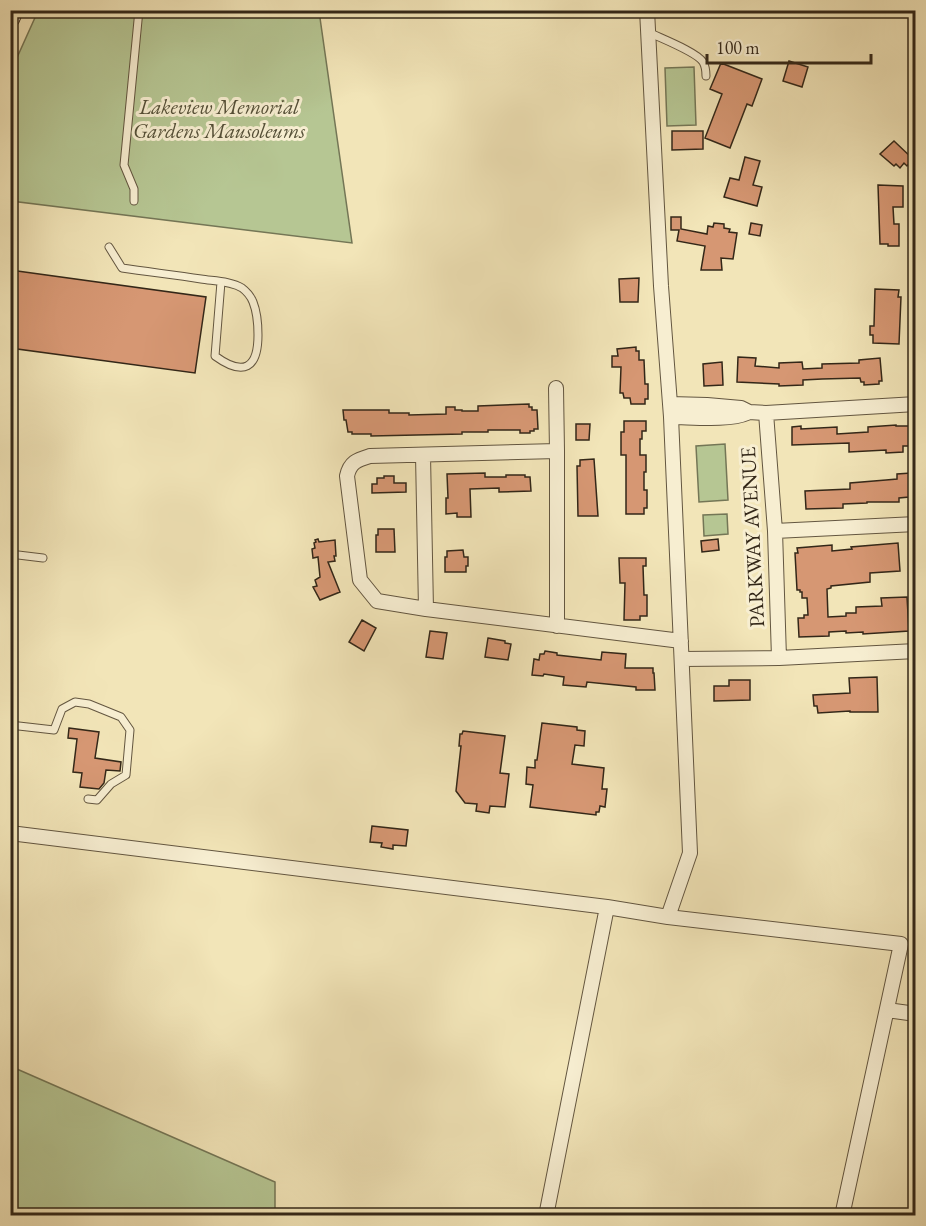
<svg xmlns="http://www.w3.org/2000/svg" width="926" height="1226" font-family="'EB Garamond',serif">
<style>
.green{fill:#b6c693;stroke:#747656;stroke-width:1.5}
.building{fill:#d69773;stroke:#332718;stroke-width:1.5}
.lines{fill:none;stroke-linecap:round;stroke-linejoin:round}
.lane-casing{stroke:#635640;stroke-width:9}
.street-casing{stroke:#635640;stroke-width:16}
.secondary-casing{stroke:#332718;stroke-width:20}
.lane{stroke:#f7eed1;stroke-width:7}
.street{stroke:#f7eed1;stroke-width:14}
.secondary{stroke:#f7eed1;stroke-width:18}
.labels{text-anchor:middle;dominant-baseline:central;stroke-width:6;stroke-linejoin:round;paint-order:stroke}
.park-label{font-size:21px;font-style:italic;fill:#544f37;stroke:#f7eed1}
.street-label{font-size:21px;fill:#332718;stroke:#f7eed1}
</style>
<rect width="100%" height="100%" fill="#f2e5b8"/>
<filter id="stains"><feTurbulence type="fractalNoise" baseFrequency=".00333" numOctaves="4"/><feColorMatrix values="0 0 0 0 .2 0 0 0 0 .09 0 0 0 0 .02 0 0 0 .5 -.17"/></filter>
<radialGradient id="worn" r=".72"><stop offset=".6" stop-color="#630" stop-opacity="0"/><stop offset="1" stop-color="#630" stop-opacity=".3"/></radialGradient>
<path class="green" d="M38,11h281l33,232 -341,-42v-130z
M694,67l2,58 -29,1 -2,-58z
M725,444l3,56 -29,2 -3,-56z
M727,514l1,20 -24,2 -1,-21z
M10,1066l265,116v33h-264z"/>
<path class="building" d="M789,61l19,6 -6,20 -19,-6z
M721,63l41,16 -10,27 -5,-2 -17,44 -25,-10 17,-44 -12,-5z
M672,131h31v18l-31,1z
M894,141l19,18 -6,7 -3,-3 -4,5 -4,-4 -2,2 -14,-12z
M745,157l15,4 -7,24 9,2 -5,19 -33,-9 6,-19 9,2z
M878,185l25,1v21h-10l1,17h5v22h-11v-2h-8z
M671,217h10v12l26,5 1,-8 5,1 1,-4 10,1v4l6,1 -1,3 8,1 -4,26 -12,-1 1,12h-21l4,-24 -28,-5 2,-11h-8z
M751,223l11,2 -2,11 -11,-2z
M10,270l196,27 -11,76 -185,-25z
M639,278l-1,24h-18l-1,-23z
M875,289l24,1 -1,7h3l-2,47 -26,-1v-8h-3v-9h4z
M636,347v4h3v9h5l1,24h3v15h-3v5h-14l-1,-6h-6l-1,-5h-3l1,-26h-9v-11h6l-1,-7z
M738,357l18,1 -1,8 24,2v-5l23,-1 1,7 19,-1v-4l37,-1v-3l21,-2 2,23h-3v3l-15,1v-3h-3l-1,-4 -38,1 -19,1v5l-24,1v-2l-42,-2z
M722,362l1,23 -19,1 -1,-22z
M529,404v3h3v3h5l1,19h-4v2h-4v2h-10v-3h-32v2h-26v2l-91,2v-2h-19v-2h-4l-2,-12h-2l-1,-10h46v3h20v2l37,-1v-7h9v3h7v1h16v-5z
M624,421h22v10h-4v8h-2v16h6v17h-2v18h3v18h-3v6h-18v-59h-5v-23h3z
M576,424h14l-1,16h-13z
M896,425v1h17l1,20h-11v6l-17,1v-3l-37,2v-9l-57,2v-18l9,-1v3l36,-2v7l31,-2v-5z
M594,459l4,57h-20l-1,-50h3v-6z
M485,473v4h21v-2h19v2h5l1,14 -32,1v-4l-29,1 1,28h-14v-4l-11,1v-16h2l-1,-24z
M911,473v5h4v16l-6,1v2l-10,1v4h-32v1l-24,1v4l-37,1 -1,-18 45,-2v-6l36,-3 11,-1v-5z
M384,476h10v7h12v9l-34,1v-9h5v-6h7z
M378,529h16l1,23h-19v-17h2z
M318,539l1,3 16,-2 1,16h-2l1,5 -7,1 12,30 -20,8 -7,-13 4,-1 -2,-6 5,-3 -2,-20 -5,1 -1,-9 3,-1 -1,-5 2,-1 -1,-2z
M718,539l1,11 -17,2 -1,-11z
M898,543l2,28 -30,2v9l-39,4v2l-4,1 1,28 18,-1v-3h10v-6l26,-1 -1,-8 26,-1 2,34 -46,3v-2l-17,1v-2l-17,1v4l-30,1 -1,-19h6v-3h4l-1,-17h-5v-6h-2v-2h-3l-2,-37h3l-1,-5 35,-3v6l20,-2 -1,-2z
M463,550l1,7h4v9h-2v6h-21v-15h2v-6z
M619,558h27v8h-3l1,29h3v21h-7v4h-16l1,-37h-5z
M362,620l14,8 -12,23 -15,-9z
M430,631l17,2 -4,26 -17,-2z
M488,638l17,3v2l6,1 -3,16 -23,-3z
M545,651l12,2v2l44,5 1,-8 24,2 -1,14h28v5h1l1,17h-19v-3l-49,-5 -1,5 -23,-2 1,-8 -20,-3 -1,2 -11,-1 2,-16 5,1 1,-6h4z
M877,677l1,35h-28v-1l-32,2 -1,-7h-3l-1,-11 37,-2 -1,-15z
M729,680h21v20l-36,1v-15h15z
M542,723l35,4v3l8,1 -1,15 -9,-1 -3,19 32,4 -2,21h5l-2,18 -5,-1 -1,6h-3v3l-66,-8 3,-22 -7,-1 1,-17 8,1v-8h2z
M69,728l30,4 -4,26 26,4 -1,9 -14,-1 -2,13 -5,6 -19,-2 2,-14 -9,-1 4,-33 -9,-1z
M463,731l42,5 -5,37 9,1 -4,33 -15,-1 -1,7 -13,-2 1,-7 -12,-1 -9,-12 5,-45h-2l1,-12h2z
M372,826l36,4 -2,16 -13,-1v4l-12,-2 1,-4 -12,-1z"/>
<g class="lines">
<g class="lane-casing">
<path id="lane" d="M648,32c12,6 49,20 55,30 3,5 3,9 3,14
M134,201v-12l-10,-24 15,-155
M109,247l13,21c27,4 53,7 79,11 12,2 30,2 41,9 4,3 9,9 11,14 4,10 5,22 5,33 0,33 -14,42 -43,21l6,-74
M10,554l33,4
M10,725l44,5 8,-21 13,-7 14,2 32,13 9,13 -4,45 -15,9 -14,16 -9,-1"/>
</g>
<g class="street-casing">
<path id="street" d="M647,10l14,276 10,131 19,436 -22,64
M556,388l1,63v175
M670,404l37,1 34,3 8,4 17,1 150,-9
M766,413l9,118 4,127
M671,417c20,0 58,4 76,-4
M557,451l-187,5c-13,4 -20,6 -23,20l13,104 17,21 49,8 255,32
M423,455l3,154
M775,531l141,-7
M682,659l97,-1 137,-7
M10,833l597,74 61,10 233,27 -59,272
M887,1010l29,4
M546,1216l61,-309"/>
</g>
<g class="secondary-casing">
<path id="secondary" d="M10,19l4,-9"/>
</g>
<use href="#lane" class="lane"/>
<use href="#street" class="street"/>
<use href="#secondary" class="secondary"/>
</g>
<g class="labels">
<g class="park-label">
<text x="219" y="106">Lakeview Memorial<tspan x="219" dy="24">Gardens Mausoleums</tspan></text>
</g>
<g class="street-label">
<text transform="translate(752 537) rotate(-93)">PARKWAY AVENUE</text>
</g>
</g>
<rect width="926" height="1226" fill="none" stroke="#f2e5b8" stroke-width="36"/>
<rect x="12" y="12" width="902" height="1202" fill="none" stroke="#332718" stroke-width="3"/>
<rect x="18" y="18" width="890" height="1190" fill="none" stroke="#332718" stroke-width="1.5"/>
<path d="M707 54v9h164v-9" fill="none" stroke="#332718" stroke-width="3"/>
<text x="716" y="54" font-size="18" fill="#332718" stroke="#f7eed1" stroke-width="4.5" paint-order="stroke">100 m</text>
<rect width="100%" height="100%" filter="url(#stains)"/>
<rect width="100%" height="100%" fill="url(#worn)"/>
</svg>
